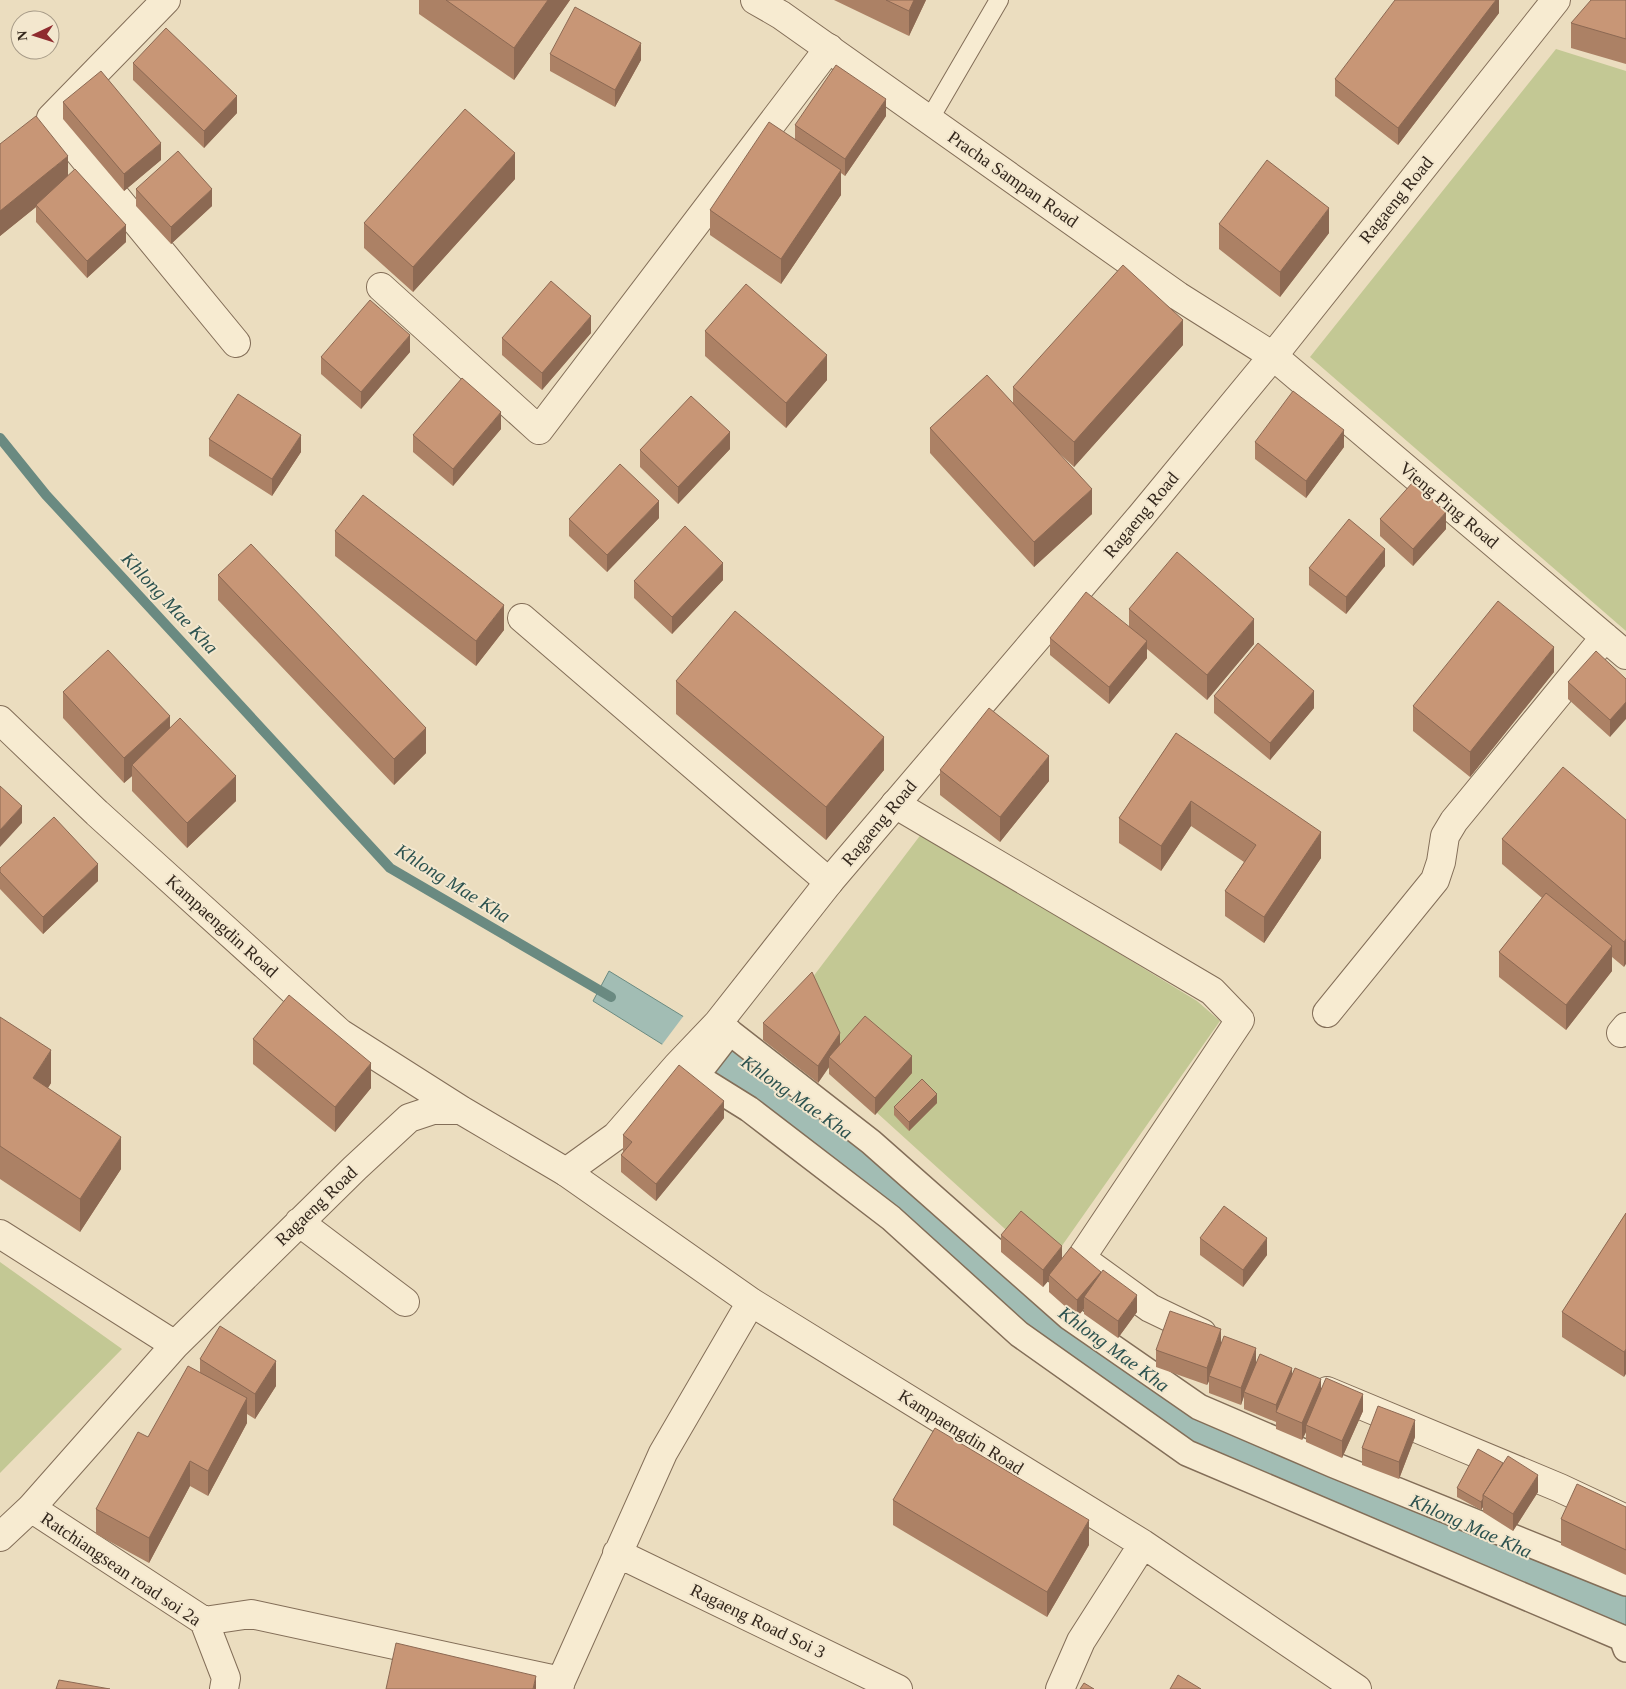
<svg xmlns="http://www.w3.org/2000/svg" width="1626" height="1689" font-family="'Times New Roman',serif">
<style>
.green{fill:#c3c894}
.water{fill:#a2bdb4;stroke:#6a8a81}
.pier{fill:#ebddbf}
.lines{fill:none;stroke-linecap:round;stroke-linejoin:round}
.stream{stroke:#6a8a81;stroke-width:10}
.service-casing{stroke:#836e58;stroke-width:20}
.pedestrian-casing{stroke:#836e58;stroke-width:28}
.minor-casing{stroke:#836e58;stroke-width:30}
.tertiary-casing{stroke:#836e58;stroke-width:30}
.service{stroke:#f7ebd1;stroke-width:18}
.pedestrian{stroke:#f7ebd1;stroke-width:25}
.minor{stroke:#f7ebd1;stroke-width:28}
.tertiary{stroke:#f7ebd1;stroke-width:28}
.wall{fill:#ac8165}
.shaded-wall{fill:#8c6953}
.building{fill:#c89676;stroke:#8c6953}
.labels{text-anchor:middle;dominant-baseline:central;stroke-width:4;stroke-linejoin:round;paint-order:stroke}
.street-label{font-size:18px;fill:#33271c;stroke:#f3e7ce}
.water-label{font-size:19px;font-style:italic;fill:#2c524f;stroke:#f3e7ce}
</style>
<rect width="100%" height="100%" fill="#ebddbf"/>
<path class="green" d="M1556,49l70,22v560l-316,-274z
M922,833l275,168 23,20 -173,246 -269,-244z
M0,1262l122,87 -122,124z"/>
<path class="water" d="M609,971l168,103 430,346 419,168v37l-223,-88 -214,-89 -165,-118 -268,-227 -163,-102z"/>
<path class="pier" d="M685,1014l49,30 -25,32 -48,-30z"/>
<g class="lines">
<path class="stream" d="M0,438l46,57 344,373 221,129"/>
<g class="service-casing">
<path id="service" d="M929,120l70,-120"/>
</g>
<g class="pedestrian-casing">
<path id="pedestrian" d="M718,1023l153,119 198,175 130,90 135,58 292,118
M677,1066l19,10 53,33 142,109 128,116 168,119 435,185 4,11
M696,1076l34,-44"/>
</g>
<g class="minor-casing">
<path id="minor" d="M166,0l-115,118 185,225
M381,287l158,143 290,-382
M1273,356l353,299
M522,618l307,264
M0,720l97,93 243,220 121,77 105,62 185,130 392,242 214,145
M895,804l317,187 28,29 -159,238 69,50 52,25
M1327,1013l108,-133 6,-18 4,-26 9,-15 151,-184
M1621,1033l5,-6
M299,1222l106,80
M0,1234l175,111
M1327,1391l233,97 66,31
M31,1508l173,113 22,57 -2,11
M0,1537l31,-29 144,-163 180,-177 54,-50 24,-8h28
M617,1553l281,136
M204,1621l47,-7 310,67
M559,1689l2,-8 102,-228 88,-151
M1060,1689l21,-48 62,-97"/>
</g>
<g class="tertiary-casing">
<path id="tertiary" d="M755,0l26,15 397,281 95,60
M566,1172l50,-36 61,-70 41,-43 111,-141 312,-366 132,-160 283,-356"/>
</g>
<use href="#service" class="service"/>
<use href="#pedestrian" class="pedestrian"/>
<use href="#minor" class="minor"/>
<use href="#tertiary" class="tertiary"/>
</g>
<path class="wall" d="M419,0h151l-56,80 -95,-66z
M834,0h92l-17,36z
M1499,0v13l-101,132 -63,-49v-17z
M1626,0v64l-55,-16v-25z
M550,54l91,6 -26,47 -65,-36z
M133,63l104,50 -33,35 -71,-68z
M63,102l98,58 -37,31 -61,-72z
M886,116l-41,60 -4,-3v22l-60,89 -71,-49v-25l85,-71v-14z
M0,144l68,32 58,66 -39,36 -51,-56v-15l-36,29z
M515,179l-102,113 -49,-44v-25z
M136,189l76,17 -41,38 -35,-38z
M1219,224l110,9 -49,64 -61,-48z
M705,331l122,49 -41,48 -81,-72z
M591,333l-49,57 -40,-35v-17z
M1183,345l-109,122 -15,-14 33,61 -58,53 -104,-114v-25l83,-25v-16z
M410,352l-49,57 -40,-35v-17z
M501,429l-48,57 -40,-34v-17z
M209,439l92,13 -29,44 -63,-40z
M1255,442l89,5 -38,51 -51,-39z
M730,449l-52,55 -38,-37v-17z
M659,518l-52,54 -38,-36v-17z
M1380,519l66,10 -33,37 -33,-30z
M335,531l169,99 -28,36 -141,-110z
M1385,566l-39,48 -37,-29v-17z
M218,575l208,178 -32,32 -176,-185z
M723,580l-51,54 -38,-36v-17z
M1129,609l125,35 -47,56 -60,-51v9l-38,46 -59,-49v-17l79,-11z
M1554,672l-84,105 -57,-46v-25z
M1626,679l-16,58 -42,-38v-17z
M676,681l208,89 -58,70 -150,-126z
M63,692l107,36 66,73 -49,47 -55,-57v-15l-8,7 -61,-65z
M1214,696l100,12 -44,52 -56,-47z
M1176,733l145,125 -57,85 -39,-27v-25l19,-29 -53,-36 -30,45 -42,-28v-25z
M940,770l109,11 -49,61 -60,-47z
M1626,820l-2,147 -12,-10v14l-46,59 -67,-53v-25l43,-54 -40,-34v-25z
M0,868l98,13 -55,53 -43,-45z
M0,1017l51,66 -3,5 73,81 -41,63 -80,-53z
M763,1023l77,21 72,29 -37,42 -46,-41v-7l-11,16 -55,-43z
M253,1039l118,49 -36,44 -82,-68z
M937,1103l-28,28 -15,-16v-8z
M724,1118l-68,83 -35,-29v-17l2,-3v-17z
M1626,1213l-2,164 -62,-40v-25z
M1001,1235l61,23 39,16 36,38 -19,26 -34,-24v-5l-7,8 -28,-25v-12l-6,7 -42,-35z
M1200,1238l67,17 -24,32 -43,-32z
M1221,1343l35,21 36,10 71,37 -21,47 -36,-16v-10l-4,8 -26,-11v-7l-32,-13v-13l-3,9 -32,-12v-12l-2,4 -51,-18v-17z
M200,1359l76,27 -21,33 -8,-5v9l-39,73 -18,-10 -41,77 -53,-29v-25l52,-72 52,-65z
M1415,1437l-16,42 -37,-14v-17z
M1457,1488l81,4 -25,39 -30,-19v-5l-2,3 -24,-13z
M893,1500l196,45 -42,72 -154,-92z
M1626,1507v68l-65,-30v-26z"/>
<path class="shaded-wall" d="M548,0h22l-56,80v-32z
M914,0h12l-17,36v-25z
M1496,0h3v13l-101,132v-17z
M641,43v17l-26,47v-17z
M237,96v17l-33,35v-17z
M886,99v17l-41,60v-17z
M161,143v17l-37,31v-17z
M515,153v26l-102,113v-25z
M68,156v25l-32,24v2l-36,29v-25z
M841,170v25l-60,89v-25z
M212,189v17l-41,38v-17z
M1329,208v25l-49,64v-25z
M126,225v17l-39,36v-17z
M591,316v17l-49,57v-17z
M1183,320v25l-109,122v-25z
M410,335v17l-49,57v-17z
M827,355v25l-41,48v-25z
M501,412v17l-48,57v-17z
M1344,430v17l-38,51v-17z
M730,432v17l-52,55v-17z
M301,435v17l-29,44v-17z
M1092,489v25l-58,53v-25z
M659,501v17l-52,54v-17z
M1446,512v17l-33,37v-17z
M1385,549v17l-39,48v-17z
M723,563v17l-51,54v-17z
M504,605v25l-28,36v-25z
M1254,619v25l-47,56v-25z
M1147,641v17l-38,46v-17z
M1554,647v25l-84,105v-25z
M1314,691v17l-44,52v-17z
M1626,702v17l-16,18v-17z
M170,716v25l-38,24v11l-8,7v-25z
M426,728v25l-32,32v-26z
M884,737v33l-58,70v-33z
M1049,756v25l-49,61v-25z
M236,776v25l-49,47v-25z
M1191,801v25l-30,45v-25z
M22,806v17l-22,24v-17z
M1321,832v26l-57,85v-26z
M98,864v17l-55,53v-17z
M1626,939v25l-2,3v-25z
M1612,946v25l-46,59v-25z
M840,1033v17l-11,7v10l-11,16v-17z
M51,1050v33l-18,28v-33z
M912,1056v17l-37,42v-17z
M371,1063v25l-36,44v-25z
M937,1094v9l-28,28v-9z
M724,1101v17l-68,83v-17z
M121,1137v32l-41,63v-33z
M1267,1238v17l-24,32v-17z
M1062,1246v17l-13,12v5l-6,7v-17z
M1101,1272v17l-17,8v12l-7,8v-17z
M1137,1295v17l-19,26v-17z
M1221,1329v17l-12,30v5l-2,4v-17z
M1256,1348v17l-12,27v4l-3,9v-17z
M1626,1349v25l-2,3v-25z
M276,1361v25l-21,33v-25z
M1292,1368v17l-16,27v-7z
M1321,1379v17l-15,29v7l-4,8v-17z
M1363,1394v17l-21,47v-17z
M247,1398v25l-39,73v-25z
M1415,1420v17l-16,42v-17z
M190,1461v25l-41,77v-25z
M1538,1475v17l-25,39v-17z
M1483,1499v8l-2,3v-8z
M1089,1520v25l-42,72v-25z
M536,1676v13h-3z"/>
<path class="building" d="M446,0h102l-34,48z
M886,0h28l-5,11z
M1395,0h101l-98,128 -63,-49z
M1591,0h35v39l-55,-16z
M575,7l66,36 -26,47 -65,-36z
M166,28l71,68 -33,35 -71,-68z
M836,65l50,34 -41,60 -50,-34z
M101,71l60,72 -37,31 -61,-72z
M465,109l50,44 -102,114 -49,-44z
M36,116l32,40 -68,55v-67z
M769,122l72,48 -60,89 -71,-49z
M178,151l34,38 -41,38 -35,-38z
M1267,160l62,48 -49,64 -61,-48z
M75,169l51,56 -39,36 -51,-56z
M1123,265l60,55 -109,122 -61,-55z
M551,281l40,35 -49,57 -40,-35z
M746,284l81,71 -41,48 -81,-72z
M370,300l40,35 -49,57 -40,-35z
M987,375l105,114 -58,53 -104,-114z
M462,378l39,34 -48,57 -40,-34z
M1293,391l51,39 -38,51 -51,-39z
M238,394l63,41 -29,44 -63,-40z
M691,396l39,36 -52,55 -38,-37z
M620,464l39,37 -52,54 -38,-36z
M1413,482l33,30 -33,37 -33,-30z
M363,495l141,110 -28,36 -141,-110z
M1349,519l36,30 -39,48 -37,-29z
M685,526l38,37 -51,54 -38,-36z
M251,544l175,184 -32,31 -176,-184z
M1177,552l77,67 -47,56 -78,-66z
M1086,592l61,49 -38,46 -59,-49z
M1498,601l56,46 -84,105 -57,-46z
M735,611l149,126 -58,70 -150,-126z
M1258,643l56,48 -44,52 -56,-47z
M108,650l62,66 -46,42 -61,-66z
M1596,651l30,28v23l-16,18 -42,-38z
M989,708l60,48 -49,61 -60,-47z
M180,718l56,58 -49,47 -55,-58z
M1176,733l145,99 -57,85 -39,-26 31,-46 -65,-44 -30,45 -42,-28z
M1563,767l63,53v119l-2,3 -122,-103z
M0,786l22,20 -22,24z
M54,817l44,47 -55,53 -43,-45v-4z
M1546,893l66,53 -46,59 -67,-53z
M812,972l28,61 -22,33 -55,-43z
M289,995l82,68 -36,44 -82,-68z
M865,1016l47,40 -37,42 -46,-41z
M0,1017l51,33 -18,28 88,59 -41,62 -80,-53z
M679,1065l45,36 -68,83 -35,-29 11,-13 -9,-7z
M922,1079l15,15 -28,28 -15,-15z
M1224,1206l43,32 -24,32 -43,-32z
M1021,1211l41,35 -19,24 -42,-35z
M1626,1213v136l-2,3 -62,-40z
M1071,1247l30,25 -24,28 -28,-25z
M1103,1270l34,25 -19,26 -34,-24z
M1170,1311l51,18 -14,39 -51,-18z
M220,1326l56,35 -21,33 -55,-35z
M1224,1336l32,12 -15,40 -32,-12z
M1260,1354l32,14 -16,37 -32,-13z
M188,1366l59,32 -39,73 -18,-10 -41,77 -53,-29 42,-77 10,5z
M1295,1368l26,11 -19,44 -26,-11z
M1326,1378l37,16 -21,47 -36,-16z
M1378,1406l37,14 -16,42 -37,-14z
M935,1428l154,92 -42,72 -154,-92z
M1478,1449l25,14 -20,32v4l-2,3 -24,-14z
M1508,1456l30,19 -25,39 -30,-19z
M1577,1484l49,23v43l-65,-31z
M396,1643l140,33 -3,13h-147z
M1178,1675l23,14h-31z
M59,1680l51,9h-54z
M1084,1683l10,6h-14z"/>
<g class="labels">
<g class="street-label">
<text transform="translate(1013 179) rotate(35)">Pracha Sampan Road</text>
<text transform="translate(1396 200) rotate(-51)">Ragaeng Road</text>
<text transform="translate(1449 505) rotate(40)">Vieng Ping Road</text>
<text transform="translate(1141 515) rotate(-50)">Ragaeng Road</text>
<text transform="translate(879 823) rotate(-50)">Ragaeng Road</text>
<text transform="translate(222 926) rotate(42)">Kampaengdin Road</text>
<text transform="translate(316 1206) rotate(-44)">Ragaeng Road</text>
<text transform="translate(961 1432) rotate(32)">Kampaengdin Road</text>
<text transform="translate(121 1569) rotate(34)">Ratchiangsean road soi 2a</text>
<text transform="translate(758 1621) rotate(26)">Ragaeng Road Soi 3</text>
</g>
<g class="water-label">
<text transform="translate(170 603) rotate(47)">Khlong Mae Kha</text>
<text transform="translate(453 883) rotate(32)">Khlong Mae Kha</text>
<text transform="translate(797 1097) rotate(35)">Khlong Mae Kha</text>
<text transform="translate(1114 1349) rotate(36)">Khlong Mae Kha</text>
<text transform="translate(1471 1526) rotate(24)">Khlong Mae Kha</text>
</g>
</g>
<g transform="translate(35 35) rotate(266)"><circle r="24" fill="#f3e7ce" stroke="#a69a87"/>
<path d="M0-4L9 19L0 12L-9 19Z" fill="#8f2b2e"/>
<text y="-8" font-size="14" font-weight="bold" text-anchor="middle" fill="#33271c">N</text>
</g>
</svg>
